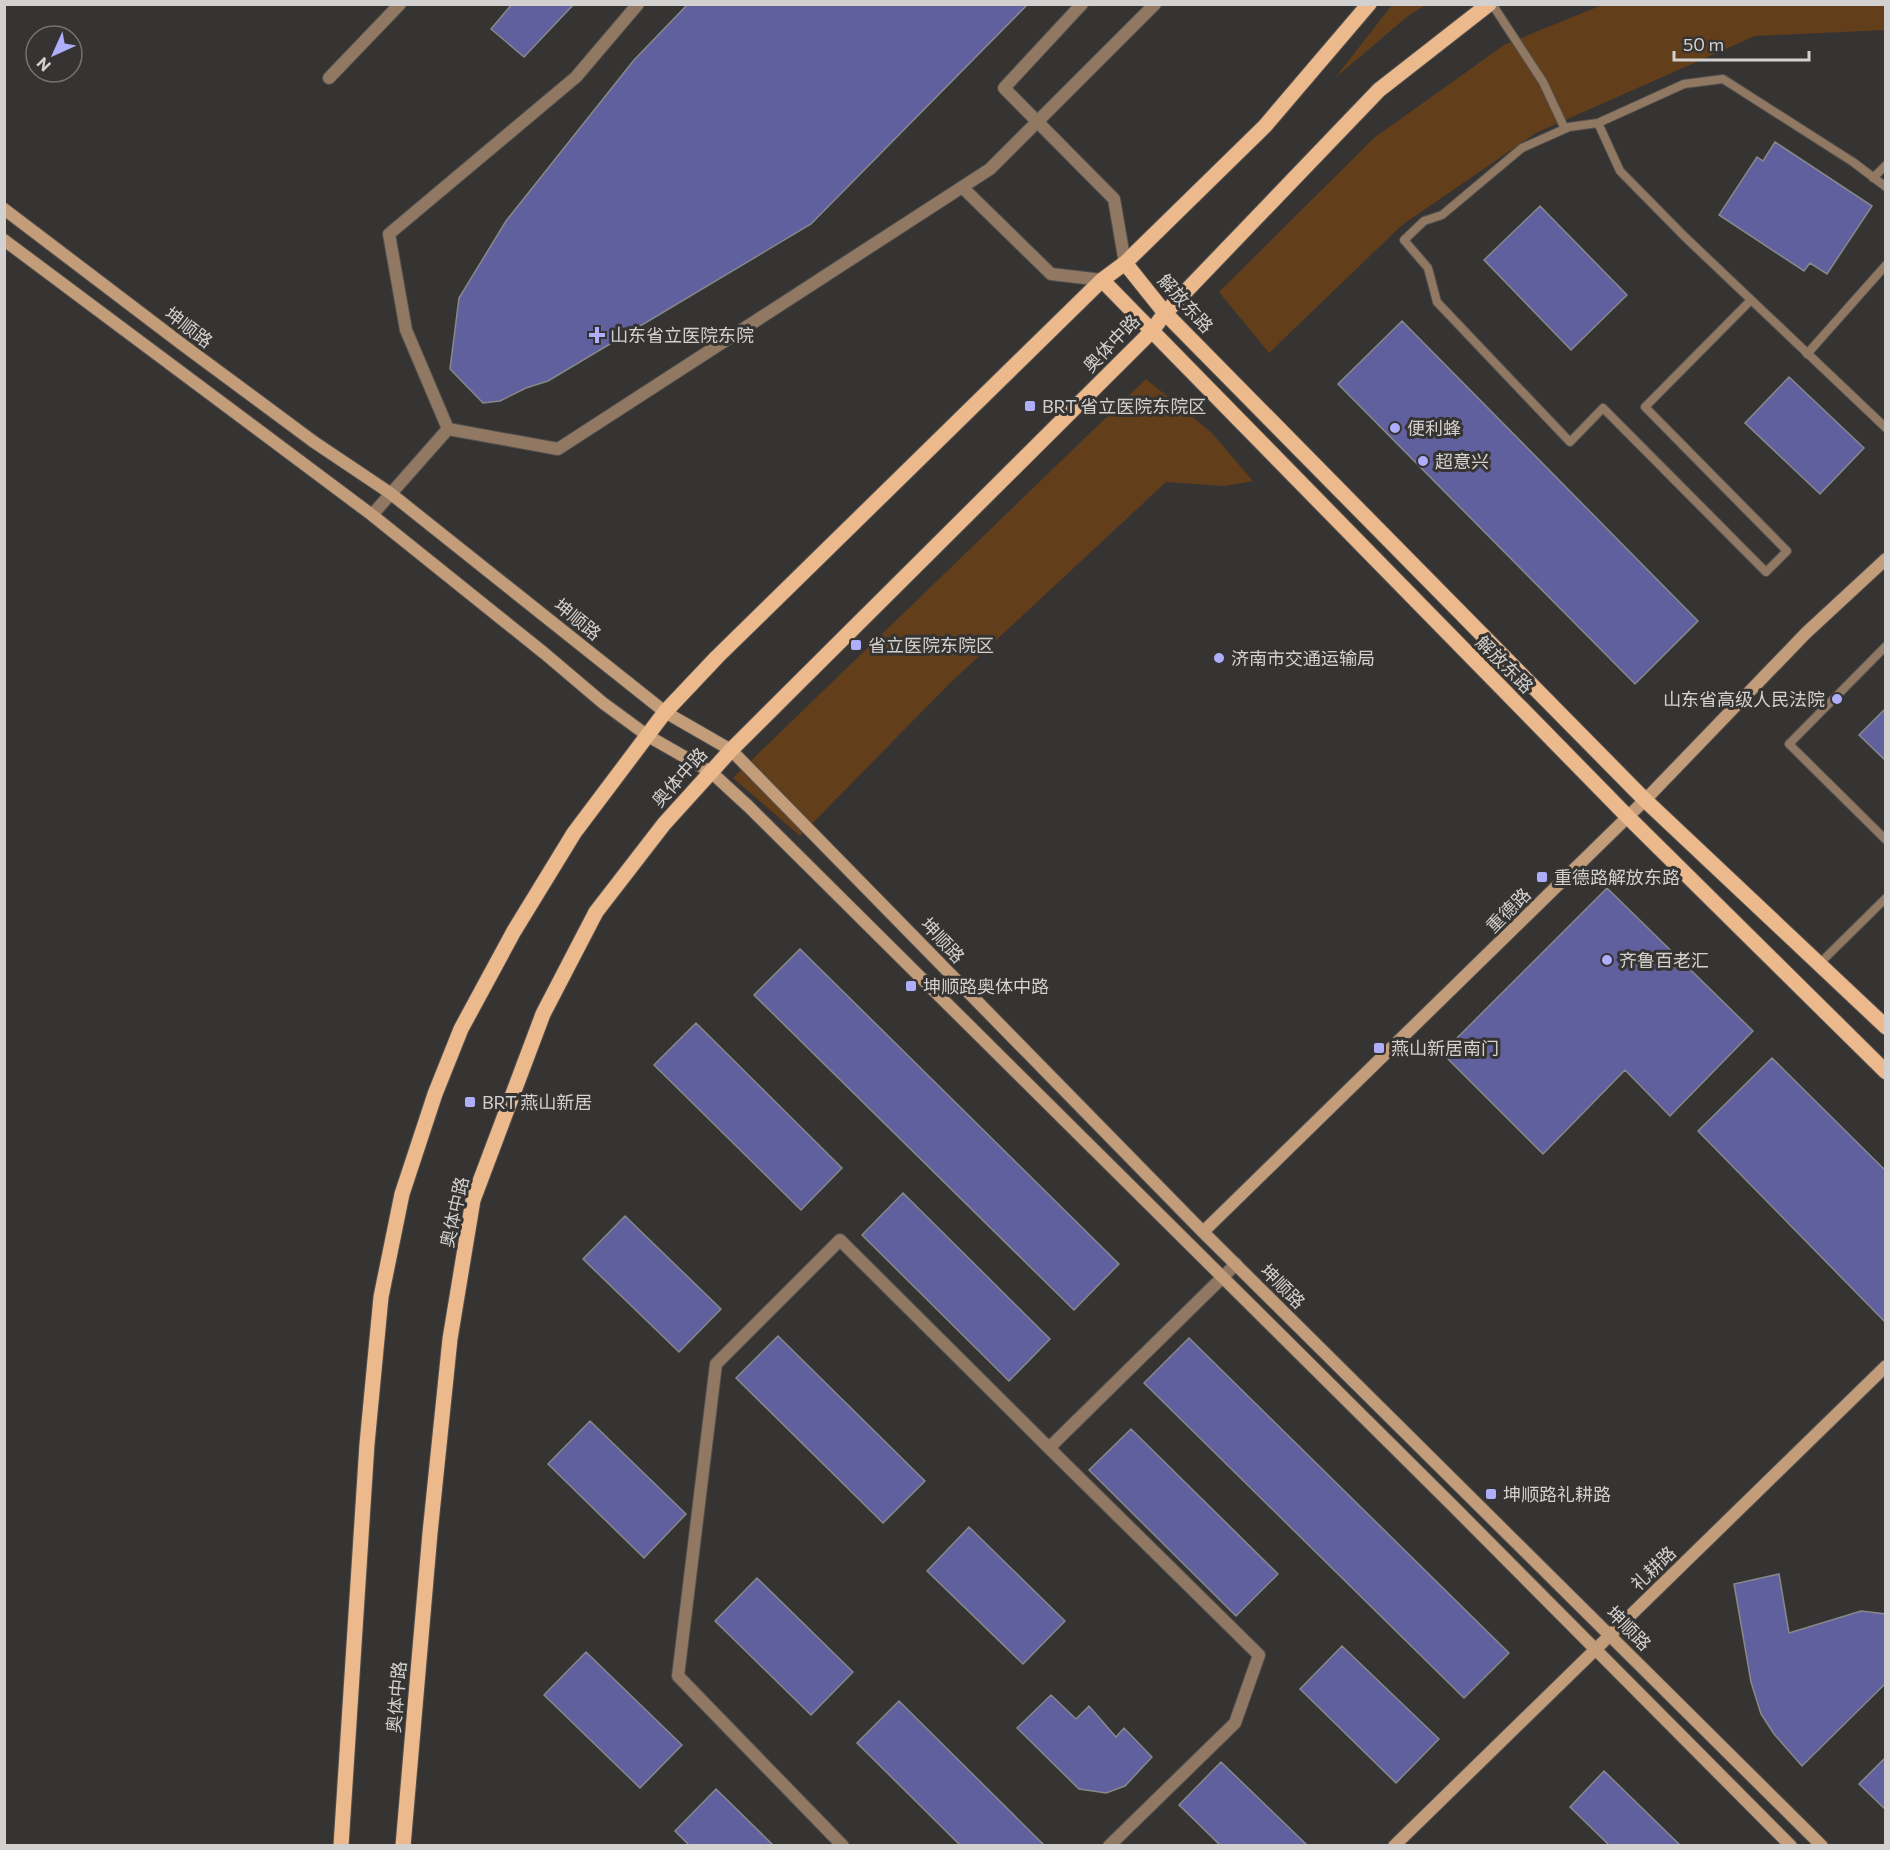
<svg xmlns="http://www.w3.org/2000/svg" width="1890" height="1850" font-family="Commissioner,'Noto Sans SC',sans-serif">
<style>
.green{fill:#623e1b}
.building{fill:#61609e;stroke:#87888b;stroke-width:1.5}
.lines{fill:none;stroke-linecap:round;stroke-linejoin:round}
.lane-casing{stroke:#52504e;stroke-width:10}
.street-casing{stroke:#52504e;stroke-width:14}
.secondary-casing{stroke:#52504e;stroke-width:14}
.primary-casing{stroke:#52504e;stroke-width:17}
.lane{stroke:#907862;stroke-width:8}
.street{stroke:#907862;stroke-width:12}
.secondary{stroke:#c39d7a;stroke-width:12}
.primary{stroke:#ebb98c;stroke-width:15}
.poi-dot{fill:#aeaefb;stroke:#363432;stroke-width:2}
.labels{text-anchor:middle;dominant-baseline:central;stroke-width:6;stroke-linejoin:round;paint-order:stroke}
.street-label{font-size:18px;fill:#d2d1cf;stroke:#363432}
.poi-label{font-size:18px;fill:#d2d1cf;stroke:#363432;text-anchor:start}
</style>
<rect width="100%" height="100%" fill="#363432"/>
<path class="green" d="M1392,5h34l-17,10 -74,63z
M1602,5h283v25l-130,6 -219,97 -134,92 -133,128 -50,-61 155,-154 130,-93z
M1146,379l65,53 42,49 -29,5 -58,-4 -217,202 -149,152 -67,-58z"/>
<path class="building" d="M512,4h62l-50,53 -33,-28z
M688,4h340l-217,220 -263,157 -22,7 -26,13 -17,2 -33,-34 9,-71 47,-77 128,-161z
M1775,142l97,64 -45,68 -17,-11 -6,8 -85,-56 38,-58 6,4z
M1540,206l87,89 -56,55 -87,-90z
M1402,321l296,300 -63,63 -297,-300z
M1789,377l75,71 -44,46 -75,-71z
M1886,708v53l-27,-26z
M1607,888l146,143 -83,85 -45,-46 -82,84 -101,-101z
M800,949l319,315 -45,46 -320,-315z
M696,1023l146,145 -41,42 -147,-145z
M1772,1058l114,113v152l-188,-192z
M903,1193l147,146 -41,42 -147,-146z
M625,1216l96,93 -42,43 -96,-93z
M778,1336l147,145 -42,42 -147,-145z
M1189,1338l320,315 -45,45 -320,-315z
M590,1421l96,93 -42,44 -96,-94z
M1131,1429l147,145 -42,42 -147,-146z
M969,1527l96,94 -42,43 -96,-93z
M1779,1574l10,59 72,-22 25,3v69l-84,83 -28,-32 -13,-20 -10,-32 -17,-98z
M757,1578l96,94 -42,43 -96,-94z
M1342,1646l97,93 -43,44 -96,-94z
M586,1652l96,93 -42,43 -96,-93z
M1051,1695l25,24 13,-13 27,31 8,-9 28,29 -27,29 -19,7 -27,-4 -62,-61z
M899,1701l145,144h-84l-103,-102z
M1886,1757v53l-27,-26z
M1221,1762l86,83h-87l-41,-40z
M1604,1771l76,74h-71l-39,-38z
M716,1789l57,56h-84l-14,-14z"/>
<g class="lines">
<g class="lane-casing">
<path id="lane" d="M1492,4l51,78 22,47
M1598,123l86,-39 39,-5 130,83 33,25
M1873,178l13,-13
M1751,300l-106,107 142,144 -21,21 -163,-164 -33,34 -133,-140 -9,-34 -24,-28 20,-19 18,-6 80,-67 47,-21 29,-4 22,48 65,66 201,191
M1807,354l79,-89
M1886,646l-97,98 97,96
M1819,964l67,-66"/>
</g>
<g class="street-casing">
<path id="street" d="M1082,4l-78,84 110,111 11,64
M329,78l71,-74
M962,187l89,87 51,6
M448,429l-42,-99 -17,-96 187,-157 62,-73
M372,515l76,-86 110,20 432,-280 165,-165
M843,1846l-165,-170 38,-312 124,-124 209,208
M1109,1846l126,-123 24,-68 -210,-207 187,-184"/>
</g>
<g class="secondary-casing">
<path id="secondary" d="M4,209l179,136 131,97 76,51 275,219 66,38 472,482 619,614
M4,240l368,275 172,138 59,50 45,33 63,36 37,34 705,700 338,340
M1203,1232l442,-432 161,-167 80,-74
M1394,1846l492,-480"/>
</g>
<g class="primary-casing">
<path id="primary" d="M1125,263l40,50 480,487 241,227
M1102,280l526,537 258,255
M341,1846l26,-402 14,-147 21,-103 33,-100 26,-65 53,-98 60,-98 91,-121 52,-55 385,-377 23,-17 140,-137 104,-122
M403,1846l27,-313 20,-194 23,-139 70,-186 53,-102 68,-88 67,-74 420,-418 14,-19 214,-223 110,-86"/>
</g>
<use href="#lane" class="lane"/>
<use href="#street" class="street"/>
<use href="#secondary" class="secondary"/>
<use href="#primary" class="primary"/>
</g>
<g class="poi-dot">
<path d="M594 326h6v6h6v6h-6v6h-6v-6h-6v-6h6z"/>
<rect x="1024" y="400" width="12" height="12" rx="3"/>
<circle cx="1395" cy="428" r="6"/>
<circle cx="1423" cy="461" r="6"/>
<rect x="850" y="639" width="12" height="12" rx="3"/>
<circle cx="1219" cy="658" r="6"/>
<circle cx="1837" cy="699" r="6"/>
<rect x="1536" y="871" width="12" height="12" rx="3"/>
<circle cx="1607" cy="960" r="6"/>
<rect x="905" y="980" width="12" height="12" rx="3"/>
<rect x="1373" y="1042" width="12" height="12" rx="3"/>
<rect x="464" y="1096" width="12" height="12" rx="3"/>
<rect x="1485" y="1488" width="12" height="12" rx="3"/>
</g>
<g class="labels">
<g class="street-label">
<text transform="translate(1186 303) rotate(48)">解放东路</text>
<text transform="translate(189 327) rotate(37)">坤顺路</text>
<text transform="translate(1111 343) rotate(-46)">奥体中路</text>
<text transform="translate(578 619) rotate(39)">坤顺路</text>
<text transform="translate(1505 664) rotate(45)">解放东路</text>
<text transform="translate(679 777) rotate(-48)">奥体中路</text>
<text transform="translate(1508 910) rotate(-45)">重德路</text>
<text transform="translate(943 940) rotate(47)">坤顺路</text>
<text transform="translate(454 1212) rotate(-77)">奥体中路</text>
<text transform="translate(1283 1286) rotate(45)">坤顺路</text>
<text transform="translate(1653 1568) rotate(-44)">礼耕路</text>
<text transform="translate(1629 1628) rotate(45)">坤顺路</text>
<text transform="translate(396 1697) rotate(-85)">奥体中路</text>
</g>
<g class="poi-label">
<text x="610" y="335">山东省立医院东院</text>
<text x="1042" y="406">BRT 省立医院东院区</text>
<text x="1407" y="428">便利蜂</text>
<text x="1435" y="461">超意兴</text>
<text x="868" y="645">省立医院东院区</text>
<text x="1231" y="658">济南市交通运输局</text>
<text x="1825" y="699" text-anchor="end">山东省高级人民法院</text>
<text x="1554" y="877">重德路解放东路</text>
<text x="1619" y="960">齐鲁百老汇</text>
<text x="923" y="986">坤顺路奥体中路</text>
<text x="1391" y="1048">燕山新居南门</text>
<text x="482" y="1102">BRT 燕山新居</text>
<text x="1503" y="1494">坤顺路礼耕路</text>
</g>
</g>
<rect width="1890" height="1850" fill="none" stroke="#d2d1cf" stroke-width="12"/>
<g transform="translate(54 54) rotate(225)"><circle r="28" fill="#363432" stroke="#747371" stroke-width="1.5"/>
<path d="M0-4.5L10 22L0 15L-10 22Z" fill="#aeaefb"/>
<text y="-9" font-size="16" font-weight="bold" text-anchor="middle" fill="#d2d1cf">N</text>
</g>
<path d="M1674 51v9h135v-9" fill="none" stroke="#d2d1cf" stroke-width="3"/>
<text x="1683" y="51" font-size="18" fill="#d2d1cf" stroke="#363432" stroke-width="4.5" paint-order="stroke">50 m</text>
</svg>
